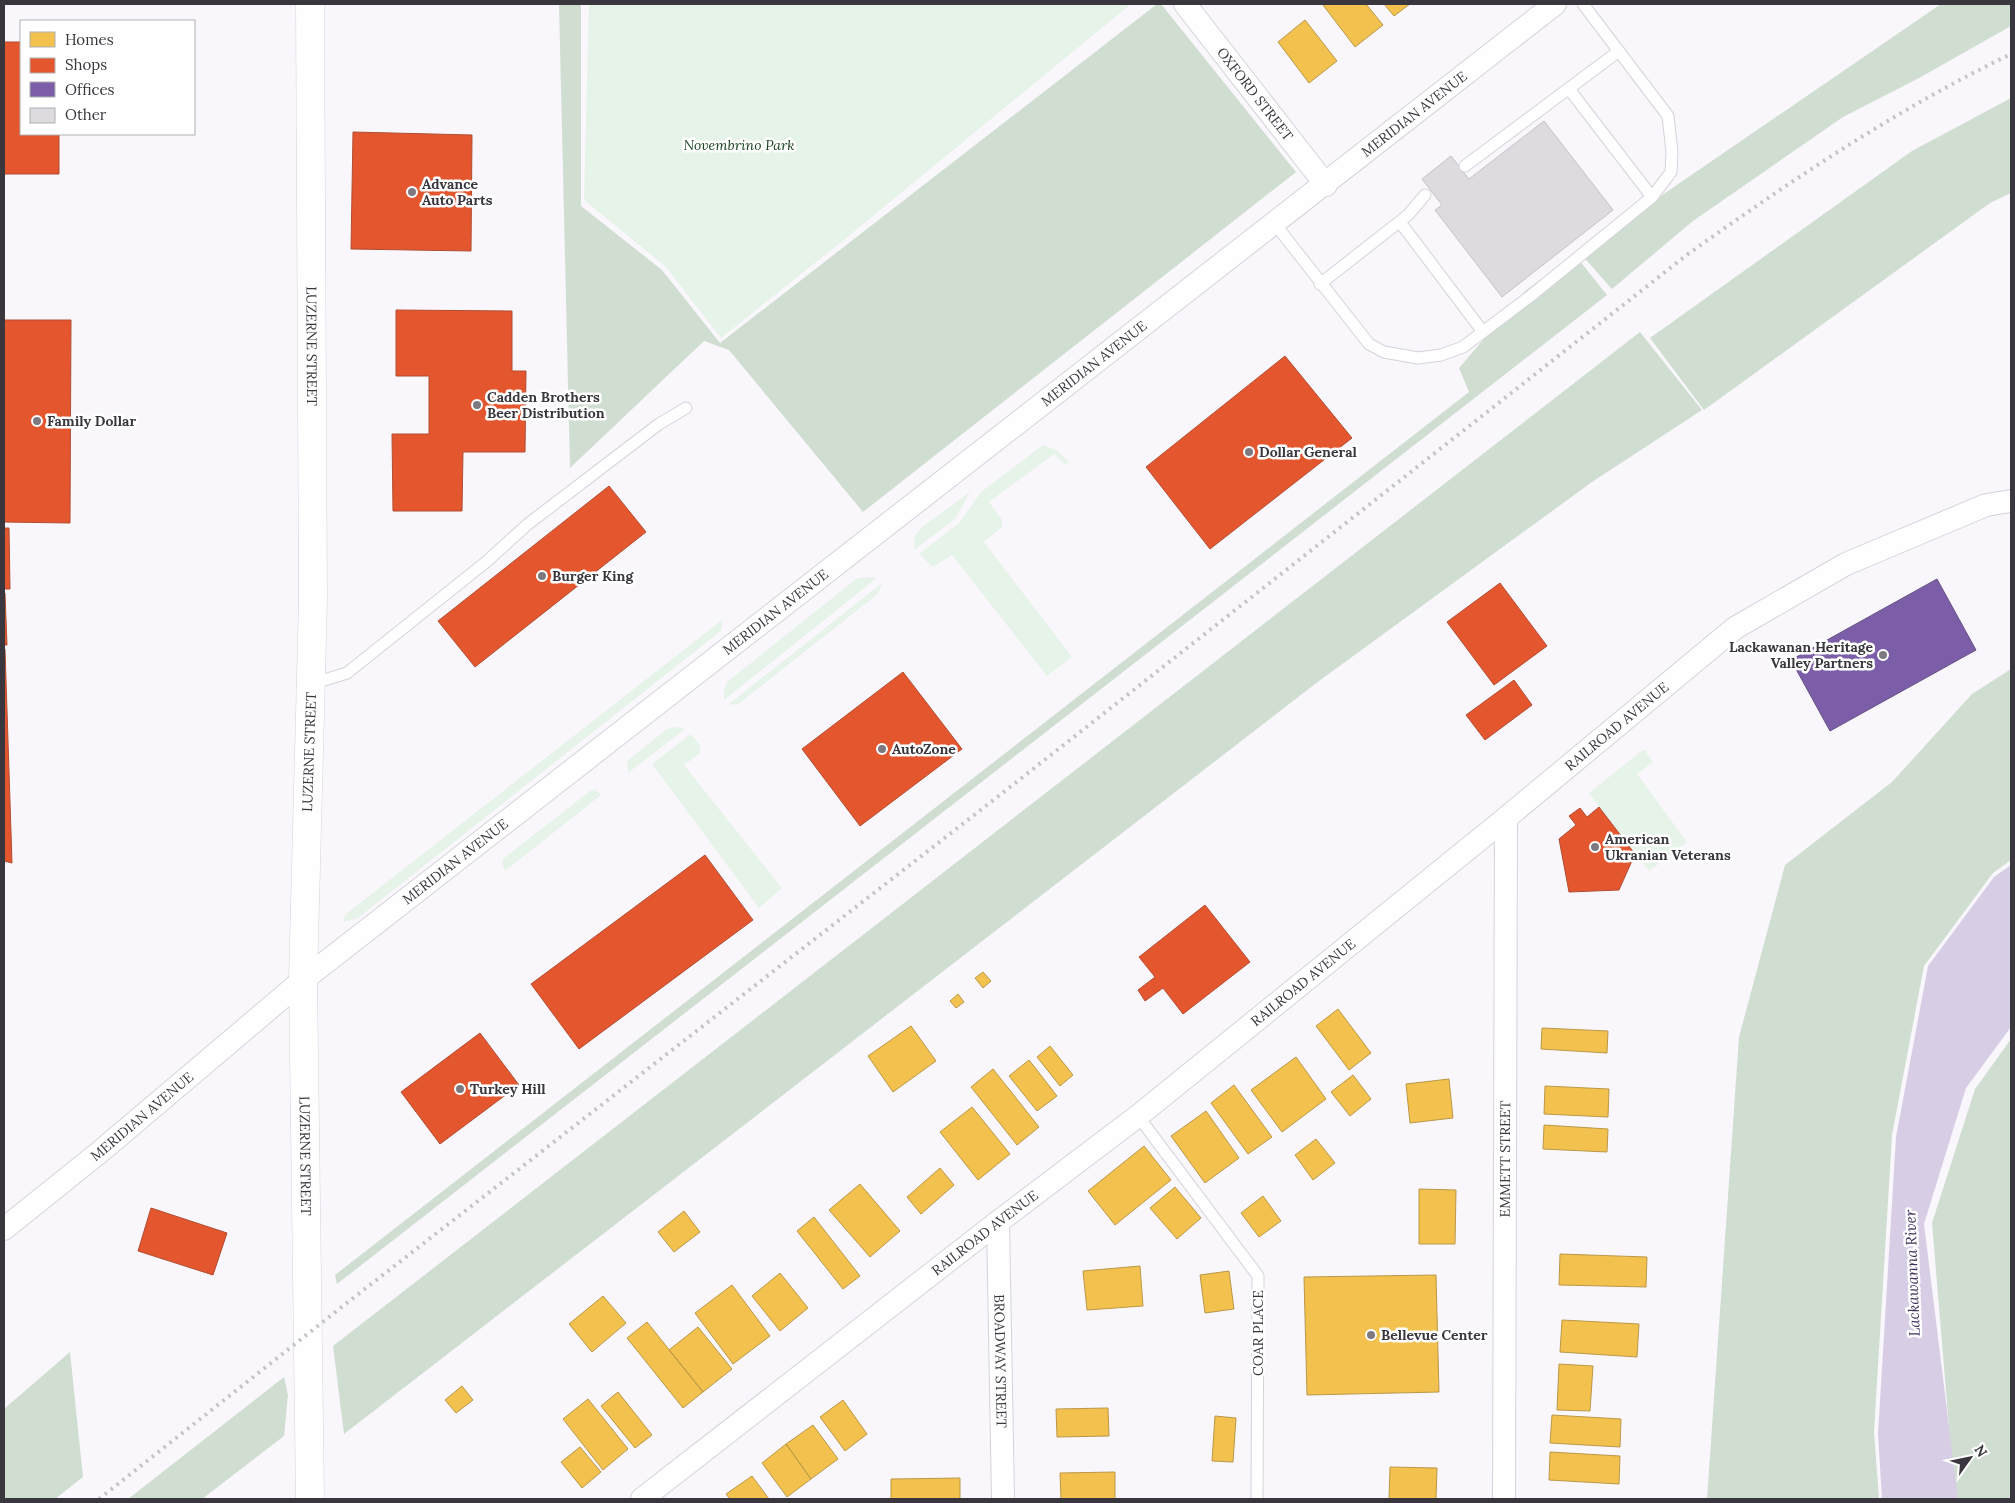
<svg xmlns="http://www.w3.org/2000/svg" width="2015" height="1503" font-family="Lora,serif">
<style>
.green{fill:#e6f3e8}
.forest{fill:#cfded1}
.water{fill:#d7cee6}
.homes{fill:#f2c14e;stroke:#ba9849}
.shops{fill:#e4572e;stroke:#b14d32}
.offices{fill:#7b5ea7;stroke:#675287}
.building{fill:#dddbe0;stroke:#c4c2c7}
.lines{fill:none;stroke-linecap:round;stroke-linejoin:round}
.lane-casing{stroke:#d5d3d9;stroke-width:13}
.street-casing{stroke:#d5d3d9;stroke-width:24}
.secondary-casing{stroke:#d5d3d9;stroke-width:29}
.path{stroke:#dad9da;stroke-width:3;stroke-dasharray:1 4;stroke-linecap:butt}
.lane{stroke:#fefeff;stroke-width:11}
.street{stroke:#fefeff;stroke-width:22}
.secondary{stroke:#fefeff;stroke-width:28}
.rail{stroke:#c4c4c6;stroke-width:4;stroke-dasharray:2.5 5;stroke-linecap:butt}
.poi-dot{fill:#7c7a80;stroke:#fff;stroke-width:2}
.labels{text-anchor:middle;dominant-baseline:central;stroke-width:5;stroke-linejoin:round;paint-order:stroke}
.street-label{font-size:14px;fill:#39373d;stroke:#fff}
.park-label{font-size:14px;font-style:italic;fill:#1a4522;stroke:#fff}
.poi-label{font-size:14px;font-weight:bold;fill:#39373d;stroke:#fff;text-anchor:start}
.water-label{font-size:15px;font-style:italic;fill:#412e5a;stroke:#fff}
</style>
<rect width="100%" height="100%" fill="#f9f7fc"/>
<path class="green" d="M589,4h542l-286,235 -124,99 -55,-71 -82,-67z
M1043,445l15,6 11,11 -4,3 -11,-11 -65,48 13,18v7l-18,15 88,115 -25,19 -95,-121 -19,12 -14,-13 40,-31 22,-31z
M970,492l-15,27 -41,31 1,-14 7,-9z
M866,577l11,1 -153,122v-11l3,-7 129,-103z
M882,583l-4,11 -141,111 -8,-1z
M722,620v10l-364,288 -15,4 3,-8z
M676,727l9,2 -57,44 -1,-12 40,-32z
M691,734l9,11v8l-16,12 98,123 -23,20 -107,-144z
M1644,749l9,13 -16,12 50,68 -38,29 -60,-78z
M595,789l6,6 -96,76 -3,-9 2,-4 86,-67z"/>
<path class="forest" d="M559,4h22v202l81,64 58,73 437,-339h4l135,168 -433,340 -134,-162 -25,-9 -134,127z
M1941,4h70v22l-92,52 -76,39 -150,104 -81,68 -33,-37z
M2011,98v95l-21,10 -286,207 -54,-72 262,-187z
M1575,255l32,40 -1270,989 -2,-9 1134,-883 -10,-24 66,-77z
M1640,332l62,78 -110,72 -273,199 -975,753 -11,-88z
M2011,669v191l-18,13 -69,93 -32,169 -18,297 5,67h-172l32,-462 46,-172 107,-83 80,-88z
M2011,1039v460h-56l-23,-276 43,-134z
M70,1352l13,125 -28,22h-51v-90z
M284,1377l4,18 -4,41 -82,63h-74z"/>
<path class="water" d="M2011,865v162l-45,61 -42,136 34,275h-76l-4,-65 18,-297 32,-171 66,-89z"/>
<path class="homes" d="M1326,4h40l17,21 -28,22 -32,-42z
M1384,4h26l-16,12z
M1305,20l32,41 -28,22 -31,-41z
M983,972l8,9 -8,7 -8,-10z
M958,994l6,8 -8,6 -6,-7z
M1338,1009l33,44 -22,17 -33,-44z
M911,1026l25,35 -43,31 -25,-36z
M1542,1028l66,3 -1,22 -66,-4z
M1050,1046l23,29 -13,11 -23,-29z
M1296,1057l30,42 -44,33 -31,-42z
M1029,1060l28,36 -20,15 -28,-35z
M993,1069l46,58 -22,18 -46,-58z
M1353,1075l18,24 -21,17 -19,-24z
M1449,1079l4,39 -43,5 -4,-39z
M1234,1085l38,52 -24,17 -37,-51z
M1545,1086l64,3 -1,28 -64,-3z
M972,1107l38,47 -32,26 -38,-48z
M1206,1111l33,47 -34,25 -34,-47z
M1544,1125l64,4 -1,23 -64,-3z
M1316,1139l19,24 -22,17 -18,-25z
M1144,1146l27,34 -56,45 -27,-34z
M940,1168l14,17 -33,29 -14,-17z
M860,1184l40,47 -30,26 -41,-47z
M1175,1187l26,31 -24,21 -27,-31z
M1419,1189l37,1 -1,54h-36z
M1263,1196l18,25 -22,16 -18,-24z
M684,1211l16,21 -26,20 -16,-20z
M814,1217l46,59 -17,13 -46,-58z
M1560,1254l87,3 -1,30 -87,-2z
M1140,1266l3,40 -56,4 -4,-39z
M1229,1271l5,38 -29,4 -5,-38z
M780,1273l28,35 -28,23 -28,-35z
M1436,1275l3,117 -132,3 -3,-118z
M732,1285l38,51 -37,28 -38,-51z
M603,1296l23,27 -34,29 -23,-28z
M1562,1320l77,4 -2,33 -77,-5z
M647,1322l56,70 -20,16 -56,-70z
M698,1327l34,42 -29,23 -34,-42z
M1559,1364l34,2 -3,45 -33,-1z
M462,1386l11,14 -17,13 -11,-13z
M618,1392l34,43 -17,13 -34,-42z
M588,1399l40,50 -25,21 -40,-51z
M843,1400l24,34 -22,17 -25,-34z
M1108,1408l1,28 -52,1 -1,-28z
M1552,1415l69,4 -1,28 -70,-4z
M1215,1416l21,2 -3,44 -21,-1z
M813,1425l25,34 -27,20 -25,-35z
M786,1444l25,35 -24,18 -25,-34z
M580,1447l21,25 -19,16 -21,-26z
M1550,1452l70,4 -1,28 -70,-4z
M1390,1467l47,1 -1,31h-47z
M1115,1472v27h-54l-1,-26z
M752,1476l17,23h-39l-4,-5z
M960,1478v21h-69v-20z"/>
<path class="shops" d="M4,42h17v92h38v40h-55z
M353,132l119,3 -1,116 -120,-2z
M396,310l116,1v60h14l-1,81h-62l-1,59h-69l-1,-77h37v-58h-33z
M4,320h67l-1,203 -66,-1z
M1285,356l67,82 -142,111 -64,-82z
M609,486l37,46 -171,135 -37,-46z
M4,528h5l1,61h-6z
M1500,583l47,63 -53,39 -47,-63z
M4,593h1l2,52h-3z
M4,649h1l7,214 -8,-2z
M903,672l59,77 -102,77 -58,-77z
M1514,680l18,25 -47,35 -19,-25z
M1599,807l36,47 -16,36 -50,2 -10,-53 17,-14 -7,-9 11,-8 7,9z
M705,855l48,65 -174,129 -48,-65z
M1205,905l45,57 -67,52 -20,-26 -18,13 -7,-11 17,-13 -16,-20z
M480,1033l39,52 -79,59 -39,-52z
M151,1208l76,25 -14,42 -75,-24z"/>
<path class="offices" d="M1937,579l39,71 -146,81 -39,-71z"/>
<path class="building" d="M1544,121l69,89 -111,87 -67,-87 7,-5 -20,-26 29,-23 18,23z"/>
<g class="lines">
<g class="lane-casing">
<path id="lane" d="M1569,89l83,108
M1465,166l154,-115
M1400,222l83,110
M1275,224l94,120 15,8 34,6 23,-3 22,-8 70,-53 119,-97 19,-25 1,-20 -4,-36 -85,-112
M1320,284l88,-69 17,-20
M311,684l36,-11 139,-111 42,-38 131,-100 27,-16
M1138,1116l120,160 -1,223"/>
</g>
<g class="street-casing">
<g id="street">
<path id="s1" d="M1185,4l141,181"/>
<path id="s2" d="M998,1222l5,277"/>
<path id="s3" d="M4,1229l97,-78 202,-171 1252,-976"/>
<path id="s4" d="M642,1499l356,-277 140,-106 368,-298 229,-190 111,-64 140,-59 25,-4"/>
<path id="s5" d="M1504,1499l2,-681"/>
</g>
</g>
<g class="secondary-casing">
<g id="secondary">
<path id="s6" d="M310,4l3,596 -10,380 7,519"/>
</g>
</g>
<path class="path" d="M1819,1499l-13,-133 2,-194 18,-60 16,-97 21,-54 44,-73 67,-78 37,-60"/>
<use href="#lane" class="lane"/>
<use href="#street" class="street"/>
<use href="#secondary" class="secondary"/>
<path class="rail" d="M99,1499l244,-193 671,-522 674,-530c104,-74 209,-145 323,-200"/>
</g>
<g class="poi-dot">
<circle cx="412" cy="192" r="5"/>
<circle cx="477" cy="405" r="5"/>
<circle cx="37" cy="421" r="5"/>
<circle cx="1249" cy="452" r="5"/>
<circle cx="542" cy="576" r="5"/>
<circle cx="1883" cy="655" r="5"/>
<circle cx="882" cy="749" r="5"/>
<circle cx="1595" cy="847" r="5"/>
<circle cx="460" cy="1089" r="5"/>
<circle cx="1371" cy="1335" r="5"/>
</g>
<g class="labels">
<g class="street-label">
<text stroke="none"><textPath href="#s1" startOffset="114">OXFORD STREET</textPath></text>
<text stroke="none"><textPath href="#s3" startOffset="1798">MERIDIAN AVENUE</textPath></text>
<text stroke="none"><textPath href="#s6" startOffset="342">LUZERNE STREET</textPath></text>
<text stroke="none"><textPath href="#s3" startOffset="1392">MERIDIAN AVENUE</textPath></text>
<text stroke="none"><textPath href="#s3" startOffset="988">MERIDIAN AVENUE</textPath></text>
<text stroke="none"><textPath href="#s4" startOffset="1244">RAILROAD AVENUE</textPath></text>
<text transform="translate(309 752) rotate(-88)">LUZERNE STREET</text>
<text stroke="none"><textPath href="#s3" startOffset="582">MERIDIAN AVENUE</textPath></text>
<text stroke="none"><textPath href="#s4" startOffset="839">RAILROAD AVENUE</textPath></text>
<text stroke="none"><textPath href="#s3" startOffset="178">MERIDIAN AVENUE</textPath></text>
<text stroke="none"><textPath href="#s6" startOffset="1152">LUZERNE STREET</textPath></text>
<text stroke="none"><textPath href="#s5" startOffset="340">EMMETT STREET</textPath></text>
<text stroke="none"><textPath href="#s4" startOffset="434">RAILROAD AVENUE</textPath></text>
<text transform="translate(1258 1333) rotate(-90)">COAR PLACE</text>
<text stroke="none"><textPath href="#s2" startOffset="139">BROADWAY STREET</textPath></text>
</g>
<g class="park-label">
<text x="739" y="145">Novembrino Park</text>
</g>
<g class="poi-label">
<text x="422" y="184">Advance<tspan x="422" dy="16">Auto Parts</tspan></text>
<text x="487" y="397">Cadden Brothers<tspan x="487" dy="16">Beer Distribution</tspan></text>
<text x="47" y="421">Family Dollar</text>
<text x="1259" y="452">Dollar General</text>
<text x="552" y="576">Burger King</text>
<text x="1873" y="647" text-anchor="end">Lackawanan Heritage<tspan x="1873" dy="16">Valley Partners</tspan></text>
<text x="892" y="749">AutoZone</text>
<text x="1605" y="839">American<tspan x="1605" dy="16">Ukranian Veterans</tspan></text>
<text x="470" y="1089">Turkey Hill</text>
<text x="1381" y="1335">Bellevue Center</text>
</g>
<g class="water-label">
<text transform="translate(1912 1273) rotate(-92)">Lackawanna River</text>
</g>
</g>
<rect width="2015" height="1503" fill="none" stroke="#39373d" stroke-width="10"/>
<rect x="20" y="20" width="175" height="115" fill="#ffffff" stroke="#b0afb1"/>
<rect x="30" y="32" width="25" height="15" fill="#f2c14e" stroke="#b0afb1"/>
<text x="65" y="45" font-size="15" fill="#39373d">Homes</text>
<rect x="30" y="58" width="25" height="15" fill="#e4572e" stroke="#b0afb1"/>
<text x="65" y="70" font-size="15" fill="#39373d">Shops</text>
<rect x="30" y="82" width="25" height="15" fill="#7b5ea7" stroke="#b0afb1"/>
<text x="65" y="95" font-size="15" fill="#39373d">Offices</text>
<rect x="30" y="108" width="25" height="15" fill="#dddbe0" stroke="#b0afb1"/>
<text x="65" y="120" font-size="15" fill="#39373d">Other</text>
<g transform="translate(1970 1458) rotate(57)" stroke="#ffffff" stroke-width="4" paint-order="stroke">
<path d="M0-4L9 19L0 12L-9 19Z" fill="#39373d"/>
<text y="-8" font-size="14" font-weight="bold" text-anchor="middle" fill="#39373d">N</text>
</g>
</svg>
